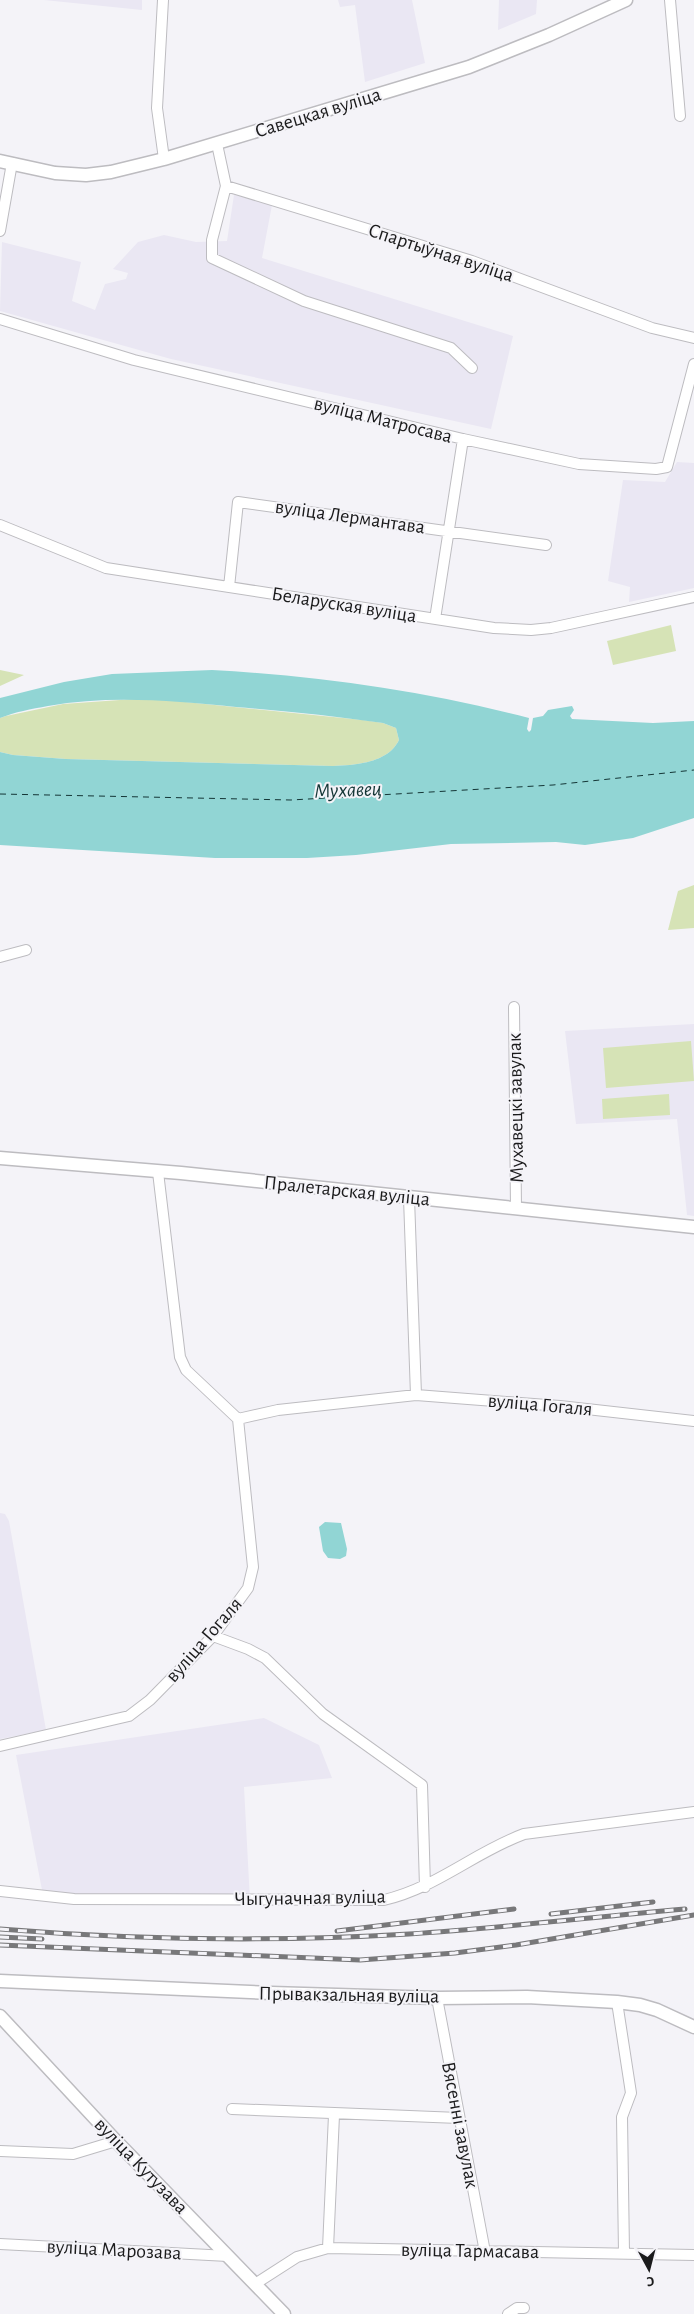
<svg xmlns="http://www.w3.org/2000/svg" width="694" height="2314" font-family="'Alegreya Sans',sans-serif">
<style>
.built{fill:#eae7f3}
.green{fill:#d6e3b6}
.water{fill:#91d5d4}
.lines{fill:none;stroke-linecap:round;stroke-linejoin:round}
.ferry{stroke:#143636;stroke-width:1;stroke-dasharray:6 5;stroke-linecap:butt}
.minor-casing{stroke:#bdbcc0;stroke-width:12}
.major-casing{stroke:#bdbcc0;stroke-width:15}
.minor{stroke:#fff;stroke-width:10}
.major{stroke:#fff;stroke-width:12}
.rail-casing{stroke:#78787a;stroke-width:5}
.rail{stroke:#f4f3f8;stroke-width:3;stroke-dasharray:9;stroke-linecap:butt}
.labels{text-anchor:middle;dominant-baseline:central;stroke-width:4;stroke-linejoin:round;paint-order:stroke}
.street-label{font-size:20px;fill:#1b1b1c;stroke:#f4f3f8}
.water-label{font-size:21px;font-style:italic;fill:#143636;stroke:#f4f3f8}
</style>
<rect width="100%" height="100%" fill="#f4f3f8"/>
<path class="built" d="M44,0h98v10z
M338,0h74l13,63 -60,19 -10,-77 -15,2z
M499,0h38l-1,14 -38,16z
M234,195l38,10 -10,53 251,78 -22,93 -320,-70 -171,-48 2,-69 79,20 -9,39 23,9 10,-26 21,-5 2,-6 -15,-4 25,-27 26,-7 32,7 31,-1z
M677,462l17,1v125l-65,14 1,-15 -22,-6 15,-101 42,2z
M694,1024v192l-7,-1 -10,-96 -101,5 -11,-93z
M0,1513l5,1 4,7 37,209 -46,9z
M264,1718l55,27 13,33 -88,9 6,114 -207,-6 -27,-140z"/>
<path class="green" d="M671,625l5,26 -63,14 -6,-24z
M0,670l24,5 -24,11z
M134,699l32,1 197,20 20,3 13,5 3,12c-11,23 -43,25 -66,26l-267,-7 -53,-4 -13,-3v-34l6,-2 57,-12z
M694,885v43l-26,2 10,-39z
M691,1041l3,40 -88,7 -3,-40z
M669,1094l1,21 -67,4 -1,-20z"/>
<path class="water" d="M212,670c107,6 213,21 317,48l-2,11 2,3 2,-2 2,-12 10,-2 5,-6 24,-4 2,4 -4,6 2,3 81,4 41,-2v97l-61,20 -48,7 -29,-3 -105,2 -95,11 -49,3h-92l-215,-13v-93l13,3 53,4 267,7c23,-1 55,-3 66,-26l-3,-12 -13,-5c-49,-7 -98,-12 -147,-16 -63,-6 -125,-12 -188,-1 -17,3 -33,6 -48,12v-20l64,-16 48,-8z
M325,1522l16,1 6,26 -1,7 -6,3 -12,-1 -5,-7 -4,-24z"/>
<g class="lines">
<path class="ferry" d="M0,794l291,6 262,-15 141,-15"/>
<g class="minor-casing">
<path id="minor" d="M163,0l-6,108 7,51
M670,0l10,116
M217,144l9,42 246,75 180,67 42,10
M226,186l-14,54v18l92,43 147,47 21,20
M0,231l12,-68
M0,319l134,41 329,79 116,25 77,5 11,-2 27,-103
M0,525l106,43 388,60 37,2 20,-2 143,-31
M229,587l9,-85 308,43
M435,619l28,-180
M0,957l26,-7
M514,1007l2,202
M409,1198l7,197
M238,1419l40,-9 138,-15 144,11 134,15
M213,1636l35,13 17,9 58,56 99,71 3,102
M0,1746l129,-30 21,-16 63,-64 35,-48 5,-21 -15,-148 -52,-49 -6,-13 -22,-185
M0,1891l74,8 310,1c52,-12 91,-48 140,-66l170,-22
M437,1998l48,254
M617,2002l14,91 -9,24 2,136
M232,2109l227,9
M0,2151l73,3 43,-13
M0,2244l228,12
M328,2248l6,-133
M255,2284l42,-27 31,-9 366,7
M508,2314l9,-6h7"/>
</g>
<g class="major-casing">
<path id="major" d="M0,161l55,12 31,2 25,-3 53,-13 305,-92 80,-32 77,-35
M0,1158l181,15 513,54
M0,1981l271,12 166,5 90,-1 90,5 23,3 17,5 37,17
M0,2016l116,125 168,173"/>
</g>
<use href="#minor" class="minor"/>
<use href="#major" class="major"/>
<g class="rail-casing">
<path id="rail" d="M551,1914l102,-12
M0,1929c136,11 273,13 409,5 92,-6 184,-17 276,-25
M337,1931l177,-22
M0,1937l42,2
M0,1945l360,15 95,-7 61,-8 178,-30"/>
</g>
<use href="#rail" class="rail"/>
</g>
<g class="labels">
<g class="street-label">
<text transform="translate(318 113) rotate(-17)">Савецкая вуліца</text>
<text transform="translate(441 253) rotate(18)">Спартыўная вуліца</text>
<text transform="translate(383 420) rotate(14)">вуліца Матросава</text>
<text transform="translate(350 517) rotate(8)">вуліца Лермантава</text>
<text transform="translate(344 605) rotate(9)">Беларуская вуліца</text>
<text transform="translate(516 1108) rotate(-91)">Мухавецкі завулак</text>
<text transform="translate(347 1191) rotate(6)">Пралетарская вуліца</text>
<text transform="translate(540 1405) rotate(5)">вуліца Гогаля</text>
<text transform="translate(204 1640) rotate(-49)">вуліца Гогаля</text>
<text transform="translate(310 1898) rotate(-1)">Чыгуначная вуліца</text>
<text transform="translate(349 1995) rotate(1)">Прывакзальная вуліца</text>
<text transform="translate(460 2125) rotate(79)">Вясенні завулак</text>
<text transform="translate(141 2166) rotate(46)">вуліца Кутузава</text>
<text transform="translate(114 2250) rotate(3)">вуліца Марозава</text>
<text transform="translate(470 2251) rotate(1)">вуліца Тармасава</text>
</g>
<g class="water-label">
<text transform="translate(348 790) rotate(-2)">Мухавец</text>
</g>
</g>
<g transform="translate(649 2269) rotate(173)" stroke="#f4f3f8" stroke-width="4" paint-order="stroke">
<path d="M0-4L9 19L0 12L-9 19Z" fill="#1b1b1c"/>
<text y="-8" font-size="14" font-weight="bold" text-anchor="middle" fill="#1b1b1c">С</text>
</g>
</svg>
